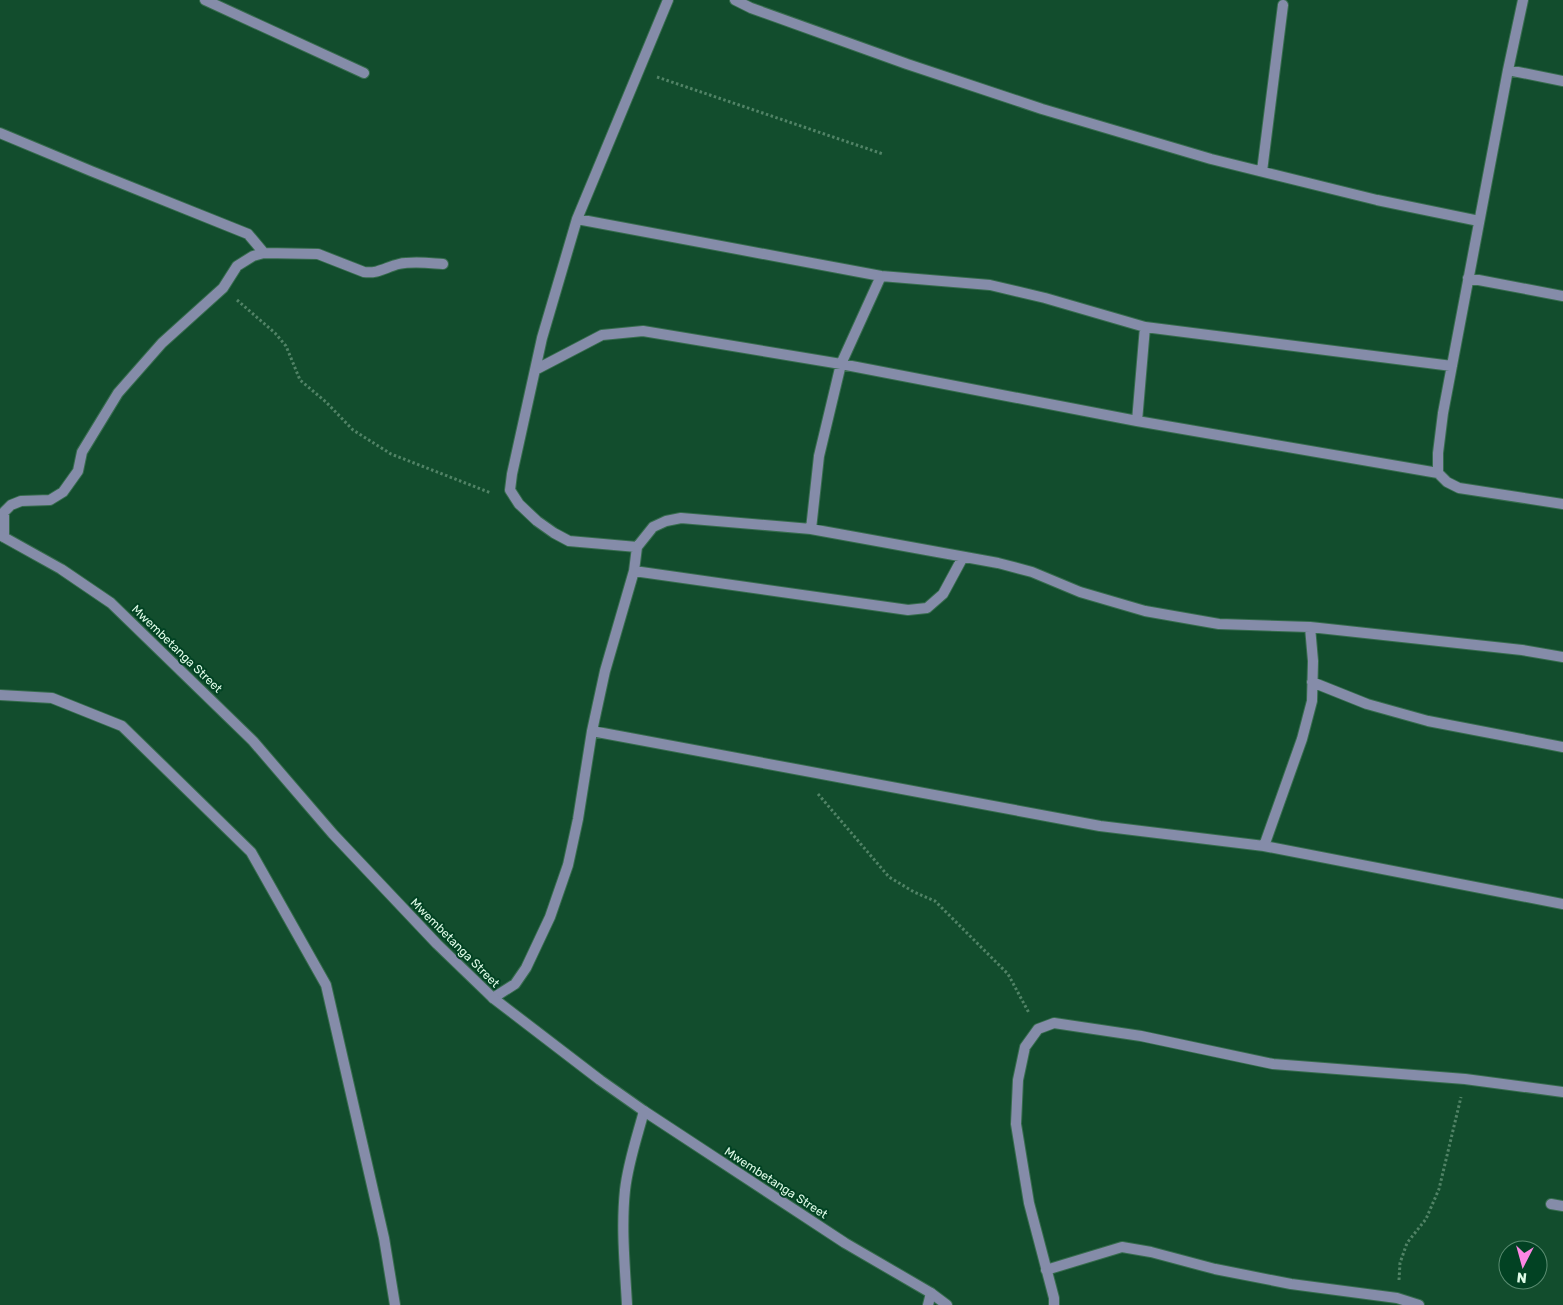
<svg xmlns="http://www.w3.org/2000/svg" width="1563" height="1305" font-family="Rubik,sans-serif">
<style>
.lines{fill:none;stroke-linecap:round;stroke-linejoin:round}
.service-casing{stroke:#376c4e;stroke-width:12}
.minor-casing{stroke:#376c4e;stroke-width:12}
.tertiary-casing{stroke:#376c4e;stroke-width:12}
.path{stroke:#518366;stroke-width:3;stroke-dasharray:2.5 2.5;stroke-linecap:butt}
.service{stroke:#858ca9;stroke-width:10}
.minor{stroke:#858ca9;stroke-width:10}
.tertiary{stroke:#858ca9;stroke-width:10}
.labels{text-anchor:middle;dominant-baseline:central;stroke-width:4;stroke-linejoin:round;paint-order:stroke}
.street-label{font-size:12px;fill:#defbe7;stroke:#024223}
</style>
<rect width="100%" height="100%" fill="#124d2d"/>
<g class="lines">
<g class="service-casing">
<path id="service" d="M0,695l52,3 70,28 129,126 75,133 58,253 11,67"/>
</g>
<g class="minor-casing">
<path id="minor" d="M205,0l159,73
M735,0l16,8 156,56 135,45 169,50 166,41 102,21
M1523,0l-15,70 -65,343 -5,40v20l9,9 12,6 104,16
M1508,70l55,11
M0,133l91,38 157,63 16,19
M1262,171l21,-166
M577,219l304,57 109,9 55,13 100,29 307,39
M1468,278l95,18
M535,370l67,-35 41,-4 198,33 296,57 301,52
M1137,421l8,-94
M811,529l8,-73 22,-92 40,-88
M4,537v-25l7,-7 10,-4 29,-1 13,-8 15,-21 4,-19 36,-59 44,-50 61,-55 14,-22 16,-10 11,-3 54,1 46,18c14,2 22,-5 35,-8 14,-3 29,-1 44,0
M637,547l-68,-6 -15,-8 -17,-12 -18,-17 -9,-14 2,-16 30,-136 35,-119 91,-219
M634,571l274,39 19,-2 16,-14 20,-37
M1312,682l55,22 61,17 135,26
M592,731l508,95 164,20 299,58
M1264,846l38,-107 10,-38 1,-40 -3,-34
M493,998l22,-14 11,-16 24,-51 18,-52 10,-46 14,-88 13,-60 29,-100 3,-24 16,-20 13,-6 15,-3 130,11 187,34 34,9 48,20 65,19 74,13 91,3 212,23 41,7
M1551,1204l12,2
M1046,1270l76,-23 29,5 64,17 76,15 106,14 22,7
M627,1305c-2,-38 -6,-77 -2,-115 3,-27 12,-53 19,-79
M928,1305l3,-12
M1054,1305v-7l-25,-95 -13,-79 2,-44 7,-33 13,-18 16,-6 87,13 132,28 192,15 98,13"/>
</g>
<g class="tertiary-casing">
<path id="tertiary" d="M0,535l61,34 50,34 142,138 80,93 104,110 56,54 107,82 44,31 201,132 86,50 16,12"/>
</g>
<path class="path" d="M657,77l226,77
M237,300l38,33 11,13 14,34 26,22 27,28 38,24 100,39
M818,794l71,83 25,15 21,9 73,73 21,39
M1399,1280l1,-17 7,-20 19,-24 13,-30 22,-92"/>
<use href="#service" class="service"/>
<use href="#minor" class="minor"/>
<use href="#tertiary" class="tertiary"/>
</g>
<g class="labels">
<g class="street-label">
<text transform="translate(177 649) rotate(44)">Mwembetanga Street</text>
<text transform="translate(455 943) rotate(45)">Mwembetanga Street</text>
<text transform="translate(776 1183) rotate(33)">Mwembetanga Street</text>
</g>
</g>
<g transform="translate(1523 1265) rotate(186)"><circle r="24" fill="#024223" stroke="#5a8c71"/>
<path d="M0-4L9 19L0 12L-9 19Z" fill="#fc86e4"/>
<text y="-8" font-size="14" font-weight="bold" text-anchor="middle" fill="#defbe7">N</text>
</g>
</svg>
